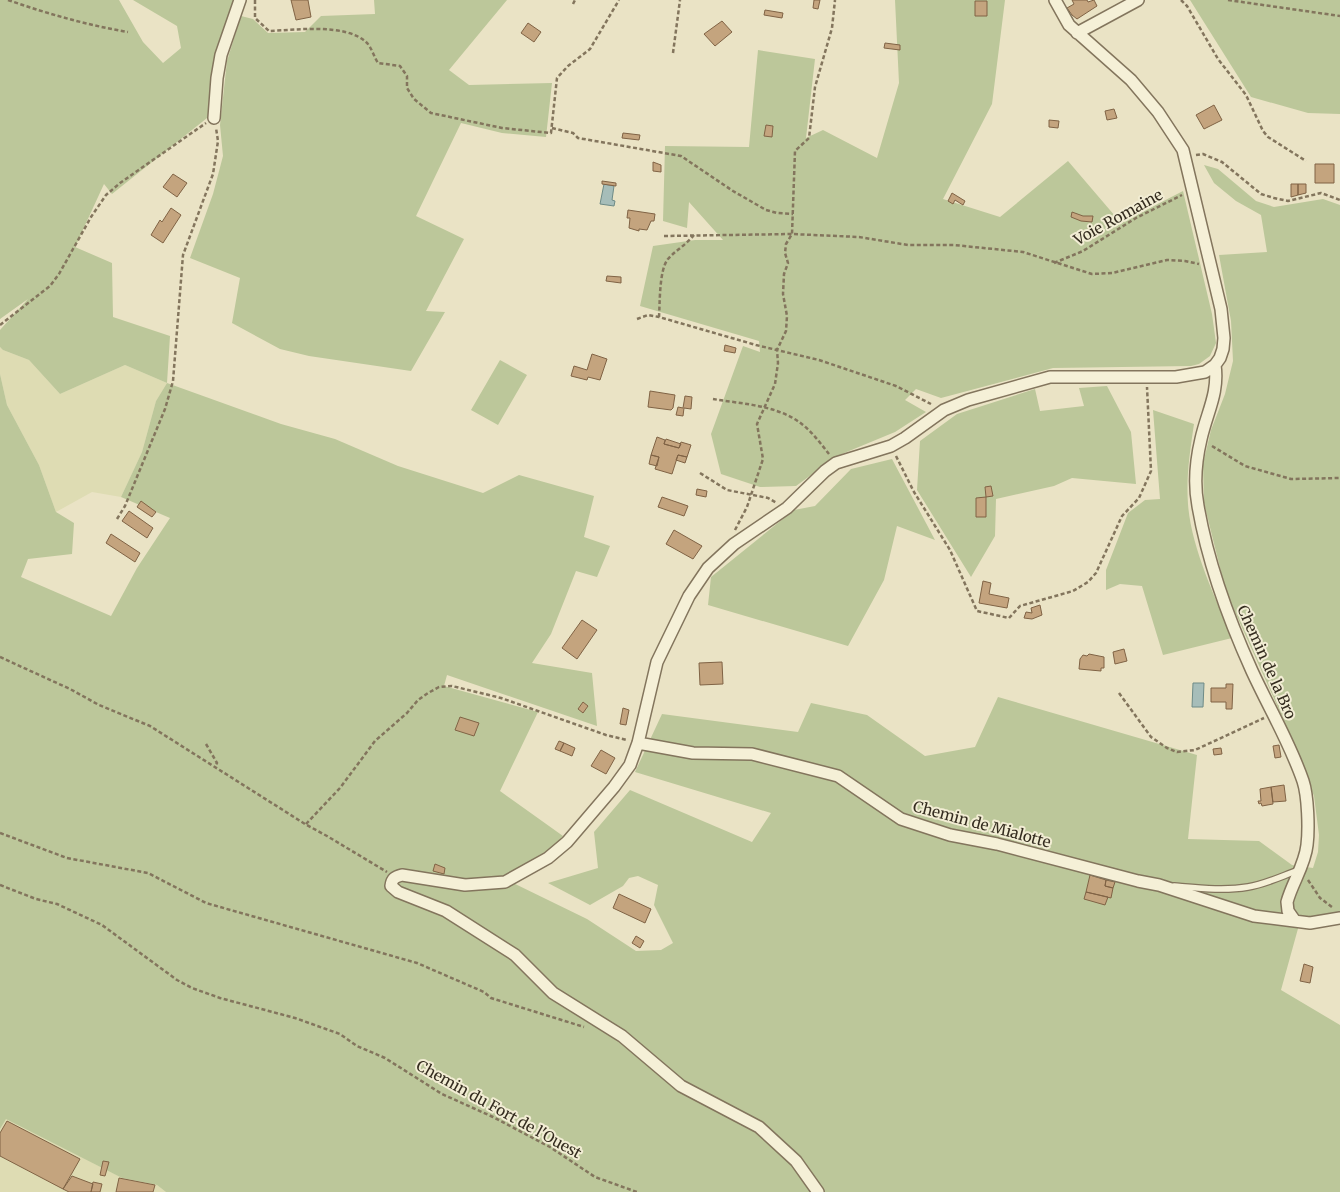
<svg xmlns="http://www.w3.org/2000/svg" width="1340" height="1192" font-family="Merriweather,serif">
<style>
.farmland{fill:#dedcb3}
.green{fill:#bcc79a}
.water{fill:#a6bdb9;stroke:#6e8b87}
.building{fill:#c4a47e;stroke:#806345}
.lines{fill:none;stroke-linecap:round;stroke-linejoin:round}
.lane-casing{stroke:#83755d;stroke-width:8}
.street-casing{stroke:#83755d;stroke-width:14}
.path{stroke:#83755d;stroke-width:2.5;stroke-dasharray:4 2.5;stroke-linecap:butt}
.lane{stroke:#f5f0d7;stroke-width:5.5}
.street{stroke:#f5f0d7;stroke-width:11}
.labels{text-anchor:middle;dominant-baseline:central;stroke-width:4;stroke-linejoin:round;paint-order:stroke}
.street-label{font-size:15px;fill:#342c1f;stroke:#f2edd4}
</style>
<rect width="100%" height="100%" fill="#eae3c5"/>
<path class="farmland" d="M0,347l3,3 26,10 31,34 65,-29 42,18 -11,18 -14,51 -21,45 -29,-5 -36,20 -17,-47 -32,-60 -7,-31z
M6,1118l116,60 35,7 9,7h-166v-63z"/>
<path class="green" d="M0,0h119l24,42 20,21 18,-15 -4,-22 -44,-26h101l-19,56 -3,58 -100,80 -8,-10 -29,63 37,16 1,54 57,19 -3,47 114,41 54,15 63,27 85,27 36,-18 75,21 -10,41 26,9 -13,31 -21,-6 -25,63 -19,29 60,10 5,53 -150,-51 -3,11 94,26 -38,79 63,45 -18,22 -42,20 84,41 49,32 25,-1 12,-7 -19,-38 4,-20 -20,-9 -9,2 -6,8 -33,19 -42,-22 50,-15 -4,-36 36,-42 122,52 19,-29 -136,-41 27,-58 136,18 13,-29 56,12 58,41 50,-9 23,-50 199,58 -9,84 71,2 33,24 21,3 5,-16 1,-17 -5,-39 -30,-75 -58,-129 -22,-89 -1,-39 8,-34 14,-36 8,-33 -2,-40 -12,-66 48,-3 -6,-37 -25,-14 -22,-18 -10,-18 14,4 38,32 18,6 49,-8 17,6v710l-41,10 -18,65 59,35v167h-1174l-9,-7 -35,-7 -116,-59 -6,10v-755l7,31 32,60 17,47 18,11 -2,31 -44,5 -7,18 90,39 26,-48 33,-50 -49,-21 21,-45 14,-51 11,-18 -42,-18 -65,29 -31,-34 -26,-10 -3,-3v-17l28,-31 -28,20z
M374,0h133l-58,70 20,15 83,-2 -6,54 -44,-4 -41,-10 -45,93 48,23 -38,72 19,1 -34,59 -102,-15 -29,-7 -48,-26 8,-45 -50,-20 23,-64 10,-38 -3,-31 7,-64 14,-45 12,3 15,14 37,-1 16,-16 54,-2z
M895,0h110l-13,104 -49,95 57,18 68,-56 53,62 62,-32 29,123 4,29 -6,13 -11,8 -8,2 -138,2 -112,30 -25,-9 -11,11 21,12 -31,20 -58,24 -41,30 -36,1 -39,-13 -10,-40 32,-88 17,6 -1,-11 -119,-35 13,-60 42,-6h28l-34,-38 -2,26 -24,-7 2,-75 84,1 9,-97 57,9 -9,79 17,-8 54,28 22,-75z
M1190,0h150v114l-32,-1 -57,-16z
M500,360l27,15 -29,50 -27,-15z
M1107,386l24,46 5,52 -64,-6 -18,8 -58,13 -1,37 -24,41 -54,-87 3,-49 37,-27 78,-25 5,22 44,-5 -5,-18z
M1153,410l41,14c-4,27 -8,53 -6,80 3,43 27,93 44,134l-69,17 -21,-69 -22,-2 -14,6v-20l22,-57 17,-13 15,-1z
M892,459l43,81 -38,-14 -13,54 -36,66 -140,-41 3,-28 83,-67 21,-4 36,-37z"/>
<path class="water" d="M604,184l10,2 -2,14 3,1 -1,5 -14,-2z
M1193,683h11l-1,24h-11z"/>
<path class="building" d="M291,0h17l3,17 -15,3z
M814,0h6l-2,9 -5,-1z
M1072,0h15l1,2 6,-2 3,6 -20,13 -5,-4 -5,-7 7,-4z
M975,1h12v15h-12z
M765,10l18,3 -1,5 -18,-3z
M722,21l10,11 -17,14 -11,-12z
M528,23l13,9 -7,10 -13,-9z
M885,43l15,2v5l-16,-2z
M1214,105l8,15 -18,9 -8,-14z
M1114,109l3,9 -10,2 -2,-9z
M1049,120l10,1 -1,7 -9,-1z
M766,125l7,1 -1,11 -8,-1z
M623,133l17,2 -1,5 -17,-2z
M653,162l8,3v7l-8,-1z
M1315,164h19v19h-19z
M173,174l14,9 -10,14 -14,-10z
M602,181l14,2v3l-14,-2z
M1291,184h7v11l-7,2z
M1298,184h8v9l-8,2z
M952,193l13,8 -2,4 -8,-5 -2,4 -5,-3z
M171,208l10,7 -18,28 -12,-8 9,-15 2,2z
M628,210l27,4 -1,7h-3l-4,9 -8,-1v2l-10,-3 1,-10h-3z
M1072,212l11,4h10l-1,6 -11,-1 -10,-4z
M607,276l14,1v6l-15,-2z
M725,345l11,3 -1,5 -11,-2z
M592,354l15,5 -7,21 -12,-3 -1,3 -16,-4 3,-10 13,4z
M650,391l25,4 -2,13 -2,2 -23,-3z
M685,396l7,1 -1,12 -7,-1 -1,8 -7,-1 2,-8 5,1z
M657,437l8,3 -1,4 15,4 2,-6 10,3 -4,12 -9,-2 -6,19 -17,-5 4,-12 -8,-2z
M666,439l15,5 -2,4 -15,-4z
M651,455l8,2 -2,9 -8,-2z
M678,455l9,2 -2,6 -9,-3z
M991,486l2,10 -7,1 -1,-10z
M697,489l10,2 -1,6 -10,-2z
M662,497l26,9 -4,10 -26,-9z
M986,497v20h-10v-19z
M141,501l15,11 -4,5 -15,-10z
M129,511l24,17 -6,10 -25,-17z
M674,530l28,16 -9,13 -27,-15z
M111,534l29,19 -5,9 -29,-19z
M983,581l8,2 -2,11 20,4 -2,10 -28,-5z
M1040,605l2,10 -10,4 -8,-1 2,-6 6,1 -1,-5z
M582,620l15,10 -20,29 -15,-11z
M1124,649l3,12 -12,3 -2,-12z
M1089,654l15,3v11h-3v3l-22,-2 1,-10 3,-4 4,1z
M722,662l1,22 -23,1 -1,-22z
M1226,684h7l-1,25h-6v-7h-15v-14h15z
M583,702l5,4 -5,7 -5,-4z
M623,708l6,2 -3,15 -6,-1z
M460,717l19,6 -5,13 -19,-6z
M559,741l5,2 -4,8 -5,-2z
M564,743l11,5 -3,8 -12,-5z
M1279,745l2,12 -6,1 -2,-12z
M1221,748l1,6 -8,1 -1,-6z
M601,750l14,8 -9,16 -15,-8z
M1284,785l2,16 -13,1 -2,-15z
M1271,787l2,17 -11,2 -1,-3 -2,1 -1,-3h3l-1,-12z
M435,864l10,4 -1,6 -11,-3z
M1090,875l16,5 -1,6 8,2 -2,10 -25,-6z
M1106,880l9,2 -2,6 -8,-2z
M1086,892l22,5 -3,8 -21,-6z
M619,894l32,15 -6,14 -32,-15z
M636,936l8,5 -4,7 -8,-5z
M1304,964l9,3 -3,16 -10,-2z
M7,1121l73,38 -17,30 -63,-33v-23z
M103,1161l6,1 -4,14 -5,-1z
M72,1176l21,8 -2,8h-22l-6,-3z
M119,1178l36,7 -2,7h-37z
M93,1182l9,2 -2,8h-9z"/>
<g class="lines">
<g class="lane-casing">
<path id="lane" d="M1174,886c24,2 50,5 74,1 18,-3 34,-11 51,-17"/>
</g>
<g class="street-casing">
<path id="street" d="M1077,33l61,-33
M214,118l3,-40 4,-23 19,-55
M1215,365c4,28 -8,47 -14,74 -5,21 -7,46 -3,67 10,58 30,112 54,165 17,37 38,72 51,110 5,15 6,48 4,64 -2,20 -15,38 -20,57l1,9 7,10
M638,743l55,10 59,1 86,22 63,43 49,16 47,9 141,37 21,4 95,31 56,7 30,-5
M818,1192l-22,-31 -37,-34 -78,-41 -59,-50 -69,-43 -38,-38 -69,-44 -48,-19 -7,-6c1,-8 4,-9 11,-11l63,10 40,-3 43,-24 19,-16 47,-55 16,-22 8,-22 19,-81 32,-66 19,-28 26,-24 53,-36 38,-37 11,-8 55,-17 14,-8 39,-28 24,-10 82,-23h126l29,-5 10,-7 5,-7 3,-9 1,-11 -3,-29 -38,-159 -25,-38 -27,-32 -62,-55 -14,-25"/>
</g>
<path class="path" d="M8,0c40,14 79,25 120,32
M255,0v18l14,13c27,-1 76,-8 97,11 5,4 8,15 12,21l22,3 7,10v12l7,11 17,14 71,15 49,5 6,-55 11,-12 22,-17 29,-49
M1181,0l6,6 31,53 28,36 17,36 5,6 38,24
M1228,0l112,16
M573,4l2,-4
M673,53l7,-53
M552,128l21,5 5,5 103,18 52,35 33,19 11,3 16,1
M1196,155l7,-1 19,8 39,32 13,4 14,3 33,-8 19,7
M664,236l128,-2 67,3 49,8h46l69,7 69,22 20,-1 55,-13 18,1 14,3
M1054,263l29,-12 53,-33 46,-23
M659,317c1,-14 0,-47 9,-58 8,-9 18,-14 26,-24
M637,319l11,-4 11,2 97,28 63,15 77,26 35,18
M0,325l50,-39 9,-12 32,-57 15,-22 14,-12 86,-60
M713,399c29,5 66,6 90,26 10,8 18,19 26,29
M1212,446l33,20 46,13 49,-1
M896,456l18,36 36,58 27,61 32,7 11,-12 53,-15 15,-9 8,-9 26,-57 17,-18 12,-27 -4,-84
M700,473l27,17 41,8 9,5
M117,519l8,-13 40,-97 8,-28 10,-126 30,-81 5,-33 -2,-13
M735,530l12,-23 16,-48 -6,-35 18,-40 3,-21 -1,-13 9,-19 1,-15 -4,-22 1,-20 4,-11 -3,-10 1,-9 6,-10 3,-83 14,-13 6,-51 17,-59 3,-28
M0,657l70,32 29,16 51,21 155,98 22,12 60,36
M1119,693l32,44 16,11 10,4 18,-2 69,-32
M206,744l11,19 -2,3
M306,824l34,-36 35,-47 32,-28 11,-13 10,-7 11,-6 13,-1 49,12 105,37 21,5
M0,833l67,25 81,15 58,30 211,60 67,29 7,6 93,29
M1308,880l12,18 12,9
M0,885l36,14 21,5 45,21 75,55 15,8 28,10 75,20 45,16 17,12 28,12 57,36 51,23 57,30 45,30 42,15"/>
<use href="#lane" class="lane"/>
<use href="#street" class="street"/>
</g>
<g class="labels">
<g class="street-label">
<text transform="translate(1118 217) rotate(-29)">Voie Romaine</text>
<text transform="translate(1267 662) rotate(66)">Chemin de la Bro</text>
<text transform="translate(982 824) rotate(15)">Chemin de Mialotte</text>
<text transform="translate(499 1109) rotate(29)">Chemin du Fort de l'Ouest</text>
</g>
</g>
</svg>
